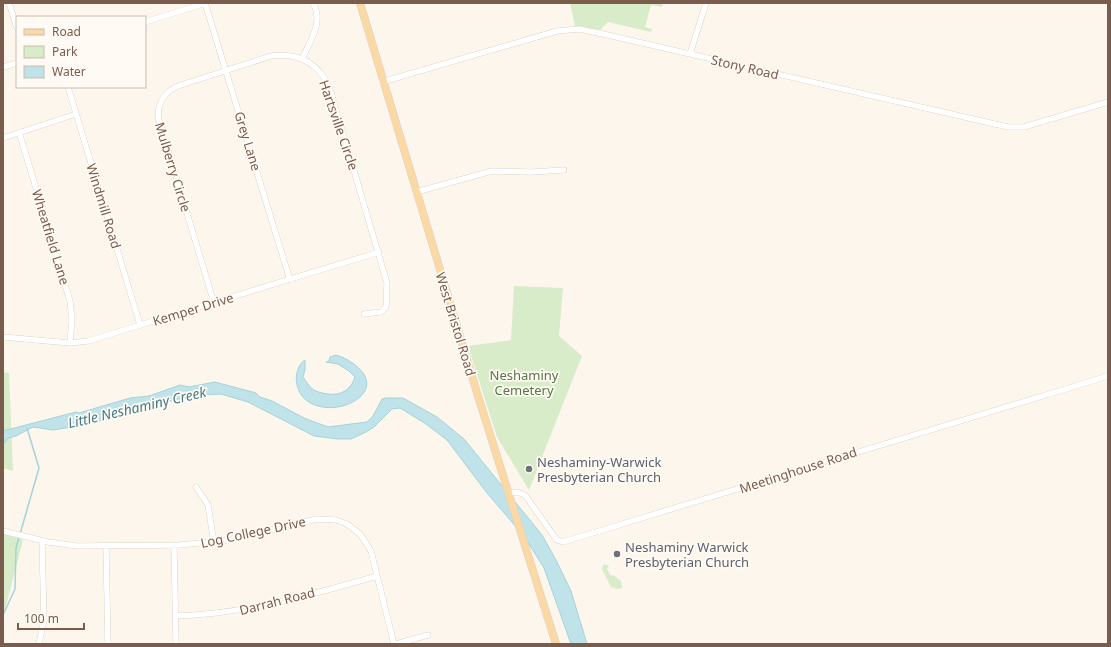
<svg xmlns="http://www.w3.org/2000/svg" width="1111" height="647" font-family="'Noto Sans',sans-serif">
<style>
.green{fill:#d8ecc9}
.water{fill:#bfe3e8;stroke:#a5d3da}
.lines{fill:none;stroke-linecap:round;stroke-linejoin:round}
.stream{stroke:#a5d3da;stroke-width:1.5}
.minor-casing{stroke:#d1beb0;stroke-width:6}
.major-casing{stroke:#dad1cd;stroke-width:8}
.minor{stroke:#fff;stroke-width:5.5}
.major{stroke:#fbd9a5;stroke-width:7}
.worship-dot{fill:#6b7280;stroke:#fffaf3;stroke-width:1.5}
.labels{text-anchor:middle;dominant-baseline:central;stroke-width:3.5;stroke-linejoin:round;paint-order:stroke}
.street-label{font-size:13px;fill:#7a5c4d;stroke:#fffaf3}
.park-label{font-size:13px;fill:#537a41;stroke:#fffaf3}
.worship-label{font-size:13px;fill:#5b616d;stroke:#fffaf3;text-anchor:start}
.water-label{font-size:14px;font-style:italic;fill:#437c86;stroke:#fffaf3}
</style>
<rect width="100%" height="100%" fill="#fdf6ec"/>
<path class="green" d="M570,3h93l-1,4 -11,-2 -6,22 7,2 -1,3 -43,-10 -8,8 -25,-4z
M514,286l49,2 -4,48 23,20 -53,134 -32,-53 -29,-91 43,-6z
M3,372l6,1 4,98 -10,-3z
M3,533l20,7 -20,77z
M604,564l5,2 -2,3 4,7 2,-1 8,6 1,7 -5,1 -6,-2 -9,-18z"/>
<path class="water" d="M336,355c15,4 43,23 25,41 -17,17 -58,17 -64,-11 -2,-8 0,-20 8,-25v10l-2,7c4,5 7,12 13,14 16,6 33,5 39,-14l-6,-6 -11,-7 -12,-2 3,-1 1,-4z
M215,382l41,11 4,4 12,4 32,17 24,9 39,-5 6,-6 9,-17 4,-1h17l34,19 27,22 78,96 14,25 15,31 16,53h-16l-27,-76 -20,-32 -37,-43 -40,-53 -21,-16 -26,-16 -8,1 -18,18 -8,5 -15,7h-13l-24,-3 -66,-34 -27,-8 -19,1 -28,5 -90,25 -31,5 -20,-3 -17,9 -8,2 -5,7v-14l73,-19 3,1 51,-15 19,-2 31,-11 9,2z"/>
<g class="lines">
<path class="stream" d="M3,615l12,-26 1,-41 23,-80 -12,-40"/>
<g class="minor-casing">
<path id="minor" d="M9,3l8,25
M205,3l85,277
M145,22l61,-19
M690,54l16,-51
M302,59c8,-18 22,-37 11,-56
M3,67l14,-4
M382,82l175,-51 22,-2 24,5 405,93h16l84,-25
M68,87l72,238
M19,132l51,169 2,19 -2,23
M3,138l73,-24
M416,192l76,-21 40,1 32,-2
M214,303l-55,-183c-3,-15 5,-28 19,-34l93,-30c26,-4 49,7 59,33l57,194 -1,24 -5,5 -17,2
M3,337l67,6 18,-2 291,-89
M196,487l12,18 6,38
M508,493l9,-1 8,3 29,41 3,4 6,2 545,-166
M3,531l45,11 29,4 103,-1 48,-5 89,-21 19,1 11,4 13,10 11,17 23,93
M174,545l2,99
M106,547l2,97
M176,616c68,-2 135,-21 201,-40
M39,644l5,-24 -2,-79
M396,644l32,-9"/>
</g>
<g class="major-casing">
<path id="major" d="M360,3l118,393 78,248"/>
</g>
<use href="#minor" class="minor"/>
<use href="#major" class="major"/>
</g>
<g class="worship-dot">
<circle cx="529" cy="469" r="4"/>
<circle cx="617" cy="554" r="4"/>
</g>
<g class="labels">
<g class="street-label">
<text transform="translate(745 67) rotate(13)">Stony Road</text>
<text transform="translate(339 125) rotate(71)">Hartsville Circle</text>
<text transform="translate(248 141) rotate(73)">Grey Lane</text>
<text transform="translate(173 167) rotate(73)">Mulberry Circle</text>
<text transform="translate(104 206) rotate(73)">Windmill Road</text>
<text transform="translate(51 237) rotate(73)">Wheatfield Lane</text>
<text transform="translate(193 309) rotate(-17)">Kemper Drive</text>
<text transform="translate(456 324) rotate(73)">West Bristol Road</text>
<text transform="translate(798 470) rotate(-18)">Meetinghouse Road</text>
<text transform="translate(253 532) rotate(-12)">Log College Drive</text>
<text transform="translate(277 601) rotate(-14)">Darrah Road</text>
</g>
<g class="park-label">
<text x="524" y="375">Neshaminy<tspan x="524" dy="15">Cemetery</tspan></text>
</g>
<g class="worship-label">
<text x="537" y="462">Neshaminy-Warwick<tspan x="537" dy="15">Presbyterian Church</tspan></text>
<text x="625" y="547">Neshaminy Warwick<tspan x="625" dy="15">Presbyterian Church</tspan></text>
</g>
<g class="water-label">
<text transform="translate(137 407) rotate(-13)">Little Neshaminy Creek</text>
</g>
</g>
<rect width="1111" height="647" fill="none" stroke="#7a5c4d" stroke-width="8"/>
<rect x="16" y="16" width="130" height="72" fill="#fffaf3" stroke="#cabbb1"/>
<rect x="24" y="29" width="20" height="6" fill="#fbd9a5" stroke="#cabbb1"/>
<text x="52" y="36" font-size="12" fill="#7a5c4d">Road</text>
<rect x="24" y="46" width="20" height="12" fill="#d8ecc9" stroke="#cabbb1"/>
<text x="52" y="56" font-size="12" fill="#7a5c4d">Park</text>
<rect x="24" y="66" width="20" height="12" fill="#bfe3e8" stroke="#cabbb1"/>
<text x="52" y="76" font-size="12" fill="#7a5c4d">Water</text>
<path d="M18 623v6h66v-6" fill="none" stroke="#7a5c4d" stroke-width="2"/>
<text x="24" y="623" font-size="12" fill="#7a5c4d" stroke="#fffaf3" stroke-width="3" paint-order="stroke">100 m</text>
</svg>
